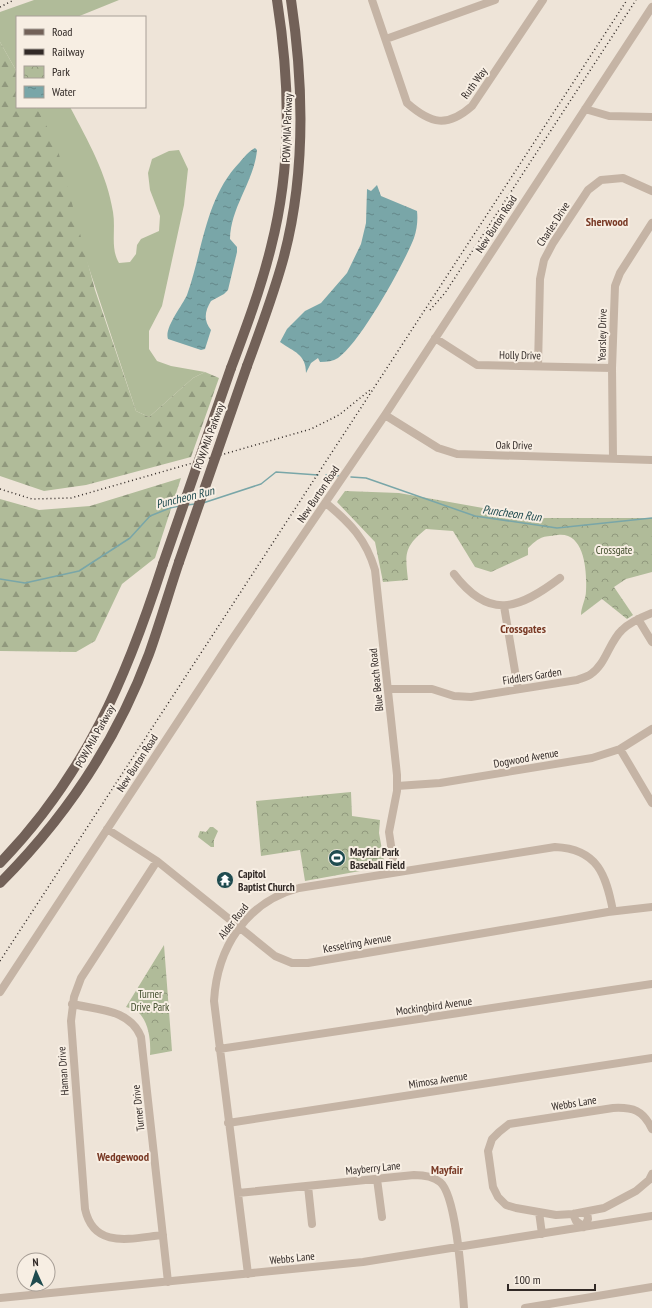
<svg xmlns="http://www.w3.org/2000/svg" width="652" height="1308" font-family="'PT Sans Narrow',sans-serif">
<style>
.green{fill:#b0bb99}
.forest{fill:url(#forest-firs)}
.park{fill:url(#park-crowns)}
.water{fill:url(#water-ripples)}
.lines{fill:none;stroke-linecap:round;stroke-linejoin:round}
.stream{stroke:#79a6a8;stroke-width:1.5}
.minor{stroke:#c5b4a5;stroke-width:8}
.major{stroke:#726158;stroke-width:10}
.rail{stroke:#312926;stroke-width:1.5;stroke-dasharray:1 3;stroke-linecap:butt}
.major-bridge{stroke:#726158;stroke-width:10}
.labels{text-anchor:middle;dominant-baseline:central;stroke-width:4;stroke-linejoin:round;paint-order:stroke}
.street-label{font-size:11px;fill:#312926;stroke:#f7eee3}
.park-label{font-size:11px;fill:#414d2c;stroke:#f7eee3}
.poi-label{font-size:11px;font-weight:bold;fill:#312926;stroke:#f7eee3;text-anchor:start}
.neighbourhood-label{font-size:12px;font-weight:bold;fill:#793a26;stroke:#f7eee3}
.water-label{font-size:12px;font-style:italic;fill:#1f4b4f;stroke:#f7eee3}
</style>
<defs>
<pattern id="forest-firs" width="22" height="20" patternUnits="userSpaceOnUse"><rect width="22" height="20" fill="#b0bb99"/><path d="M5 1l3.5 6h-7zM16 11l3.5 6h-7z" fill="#90987d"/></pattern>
<pattern id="park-crowns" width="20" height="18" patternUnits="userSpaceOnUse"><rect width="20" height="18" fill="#b0bb99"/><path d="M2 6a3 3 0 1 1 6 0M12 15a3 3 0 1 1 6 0" fill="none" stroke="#90987d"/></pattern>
<pattern id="water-ripples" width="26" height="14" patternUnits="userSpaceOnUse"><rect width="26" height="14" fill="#79a6a8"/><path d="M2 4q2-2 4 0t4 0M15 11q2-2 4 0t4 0" fill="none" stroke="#648789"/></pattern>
</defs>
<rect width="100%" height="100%" fill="#eee4d8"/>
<path class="green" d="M34,0h85l-42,17h-60v55l-17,-30v-30z
M36,107h34c18,34 37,67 43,105 3,18 -3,36 6,51l11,-1 6,-8 1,-9 4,-6 18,-8 1,-15 -10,-26 -2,-17 4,-14 17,-8 10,-1 9,19 -4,36 -22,101 -13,25v18l8,12 14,5 34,6 -12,6 -44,39 -13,-6z"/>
<path class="forest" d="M0,42l17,30v35h19l20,36 39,147 41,121 13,6 44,-39 12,-6 14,6 -28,79 -105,28 -42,6 -44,-15z
M181,478l-26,80 -33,26 -27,57 -19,11 -76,-1v-152l39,11 51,-4z"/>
<path class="park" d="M345,491l54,2 140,25h113v54l-26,7 -12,8 19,28 -6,4 -25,-20 -21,16c0,-8 5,-16 5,-24 1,-19 -1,-59 -28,-56 -17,2 -17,1 -30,13v7l-37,17 -16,-5 -22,-36 -27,-2c-22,18 -21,24 -18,51l-25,2 -8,-40 -38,-40z
M351,792l1,24 28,4 -1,13 5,28 -2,6 -77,14 -5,-31 -39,6 -5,-55z
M210,827h3l5,4 -4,9v7h-3l-13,-10 2,-6 6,1z
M164,945l8,106 -22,4c1,-14 -1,-33 -12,-43 -3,-2 -8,-4 -12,-5z"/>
<path class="water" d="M255,148l2,2c-3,32 -26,56 -27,89l7,8v5l-9,38 -4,4 -13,7c-6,10 -8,19 0,29l-6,19 -4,1 -33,-11c-4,-11 14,-33 19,-44 16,-45 18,-97 53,-133 4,-5 9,-11 15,-14z
M377,185l4,11 36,15c1,9 0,18 -3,27 -10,26 -54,105 -76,120 -5,3 -11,4 -18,4l-2,-4 -7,5 -5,10c0,-19 -12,-21 -26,-31l7,-13 18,-18 16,-8 26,-30 14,-29 5,-21 1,-34 4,2z"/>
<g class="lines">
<path class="stream" d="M326,475l14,1
M351,477l15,1 109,38 82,12 95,-10
M203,503l58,-19 15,-12 42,3
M187,505l8,-1
M0,579l25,4 54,-12 51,-33 20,-22 20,-8 9,-2"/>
<path class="minor" d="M372,0l35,103c24,21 40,25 65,3l71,-106
M386,39l109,-39
M585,109l24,7 43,1
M435,338l42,27 135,3
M538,366l2,-87 4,-19 9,-17 35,-53 13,-10 22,-2 29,13
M385,415l53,33 19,6 195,6
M613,458l-1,-90 3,-82 5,-13 32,-50
M326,503c24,20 40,36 49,67l22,205v16l-8,41 6,40
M454,574c35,46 64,36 106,4
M504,606l14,83
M638,619l14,23
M388,689h44l22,7 17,1 106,-17c5,-2 10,-3 14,-6 15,-10 18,-32 31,-44 8,-8 20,-13 30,-17
M620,749l32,54
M397,786l43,-3 152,-25 28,-9 32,-20
M107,829l50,32 118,95 17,7h16l300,-51 44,-5
M157,861l-76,117 -7,19 -3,24 14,188c9,41 47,29 78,26
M0,992l231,-351 154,-226 267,-408
M72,1004c26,6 58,5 69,33l27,245
M219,1049l433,-65
M228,1123l424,-65
M652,1129c-9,-19 -19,-22 -39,-21l-104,16 -10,8 -7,7 -4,12 5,36 5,10 8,8 10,3 40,7 17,-1 31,-6 32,-17 13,-11 3,-6
M377,1179l5,38
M308,1186l4,38
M238,1193l176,-18c9,0 19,1 26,7 17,14 22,102 24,126
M539,1212l3,22
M573,1214l3,7 8,6 4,-8 -1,-7
M248,1274l-34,-273c3,-53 32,-99 85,-113l256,-41c43,2 51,28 58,64
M0,1298l363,-36 289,-46
M525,1308l127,-21"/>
<path class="major" d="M247,366c13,-35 26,-70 36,-106 23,-85 21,-174 8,-260
M231,368c15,-40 30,-80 40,-121 21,-82 19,-164 6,-247
M0,863c86,-89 126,-184 163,-299
M0,883c65,-65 117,-143 149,-229 11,-31 20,-62 30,-92"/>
<path class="rail" d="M0,7l14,-7
M430,310l15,-17 191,-293
M0,489l32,10 39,-1 240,-69 28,-14 31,-25
M0,961l627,-961"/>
<path class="major-bridge" d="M179,562l68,-196
M163,564l68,-196"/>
</g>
<defs>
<g id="stadium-disc" transform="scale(0.9)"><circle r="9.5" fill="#1f4b4f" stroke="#f7eee3"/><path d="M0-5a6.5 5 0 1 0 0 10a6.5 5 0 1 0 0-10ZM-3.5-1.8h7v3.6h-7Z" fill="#fff"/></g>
<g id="temple-disc" transform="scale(0.9)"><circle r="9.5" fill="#1f4b4f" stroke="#f7eee3"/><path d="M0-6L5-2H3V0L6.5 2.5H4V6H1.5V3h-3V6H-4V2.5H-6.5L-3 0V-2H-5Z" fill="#fff"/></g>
</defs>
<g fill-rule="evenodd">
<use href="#stadium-disc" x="337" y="858"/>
<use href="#temple-disc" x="225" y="880"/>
</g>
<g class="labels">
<g class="street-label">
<text transform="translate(474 83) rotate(-54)">Ruth Way</text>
<text transform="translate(287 128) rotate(-88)">POW/MIA Parkway</text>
<text transform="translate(496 224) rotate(-57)">New Burton Road</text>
<text transform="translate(553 224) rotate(-57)">Charles Drive</text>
<text transform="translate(602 335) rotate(-89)">Yearsley Drive</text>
<text transform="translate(520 355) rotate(1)">Holly Drive</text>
<text transform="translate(209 436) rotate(-70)">POW/MIA Parkway</text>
<text transform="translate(514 445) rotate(1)">Oak Drive</text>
<text transform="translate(318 494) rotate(-56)">New Burton Road</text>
<text transform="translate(532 676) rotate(-9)">Fiddlers Garden</text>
<text transform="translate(376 680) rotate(-96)">Blue Beach Road</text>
<text transform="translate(95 736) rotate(-61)">POW/MIA Parkway</text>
<text transform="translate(526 758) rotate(-10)">Dogwood Avenue</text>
<text transform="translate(137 763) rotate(-57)">New Burton Road</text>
<text transform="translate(233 921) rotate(-52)">Alder Road</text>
<text transform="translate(357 943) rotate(-10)">Kesselring Avenue</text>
<text transform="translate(434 1006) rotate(-8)">Mockingbird Avenue</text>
<text transform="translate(63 1071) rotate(-94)">Haman Drive</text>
<text transform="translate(438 1080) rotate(-9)">Mimosa Avenue</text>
<text transform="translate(574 1103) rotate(-9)">Webbs Lane</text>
<text transform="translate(138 1108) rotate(-96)">Turner Drive</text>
<text transform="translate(373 1168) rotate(-6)">Mayberry Lane</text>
<text transform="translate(292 1258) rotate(-6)">Webbs Lane</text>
</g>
<g class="park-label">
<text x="614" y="550">Crossgate</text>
<text x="150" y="994">Turner<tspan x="150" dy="13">Drive Park</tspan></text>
</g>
<g class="poi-label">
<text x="350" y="852">Mayfair Park<tspan x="350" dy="13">Baseball Field</tspan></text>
<text x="238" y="874">Capitol<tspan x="238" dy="13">Baptist Church</tspan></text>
</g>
<g class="neighbourhood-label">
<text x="607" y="221">Sherwood</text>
<text x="523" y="628">Crossgates</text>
<text x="123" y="1156">Wedgewood</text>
<text x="447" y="1169">Mayfair</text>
</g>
<g class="water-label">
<text transform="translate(185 497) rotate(-14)">Puncheon Run</text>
<text transform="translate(512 513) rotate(8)">Puncheon Run</text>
</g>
</g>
<rect x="16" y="16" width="130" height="92" fill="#f7eee3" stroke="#a89f97"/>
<rect x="24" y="29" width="20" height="6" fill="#726158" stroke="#a89f97"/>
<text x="52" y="36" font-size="12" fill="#312926">Road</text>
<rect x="24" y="49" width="20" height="6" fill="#312926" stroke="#a89f97"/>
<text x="52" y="56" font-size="12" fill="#312926">Railway</text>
<rect x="24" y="66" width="20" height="12" fill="url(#park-crowns)" stroke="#a89f97"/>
<text x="52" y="76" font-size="12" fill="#312926">Park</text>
<rect x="24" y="86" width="20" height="12" fill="url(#water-ripples)" stroke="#a89f97"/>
<text x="52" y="96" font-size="12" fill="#312926">Water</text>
<g transform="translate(36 1272) rotate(357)"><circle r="19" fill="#f7eee3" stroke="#a89f97"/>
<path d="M0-3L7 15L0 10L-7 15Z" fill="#1f4b4f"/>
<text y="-6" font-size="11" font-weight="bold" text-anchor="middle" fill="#312926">N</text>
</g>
<path d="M508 1284v6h87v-6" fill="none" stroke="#312926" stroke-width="2"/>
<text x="514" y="1284" font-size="12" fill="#312926" stroke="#f7eee3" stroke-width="3" paint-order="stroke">100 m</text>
</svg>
